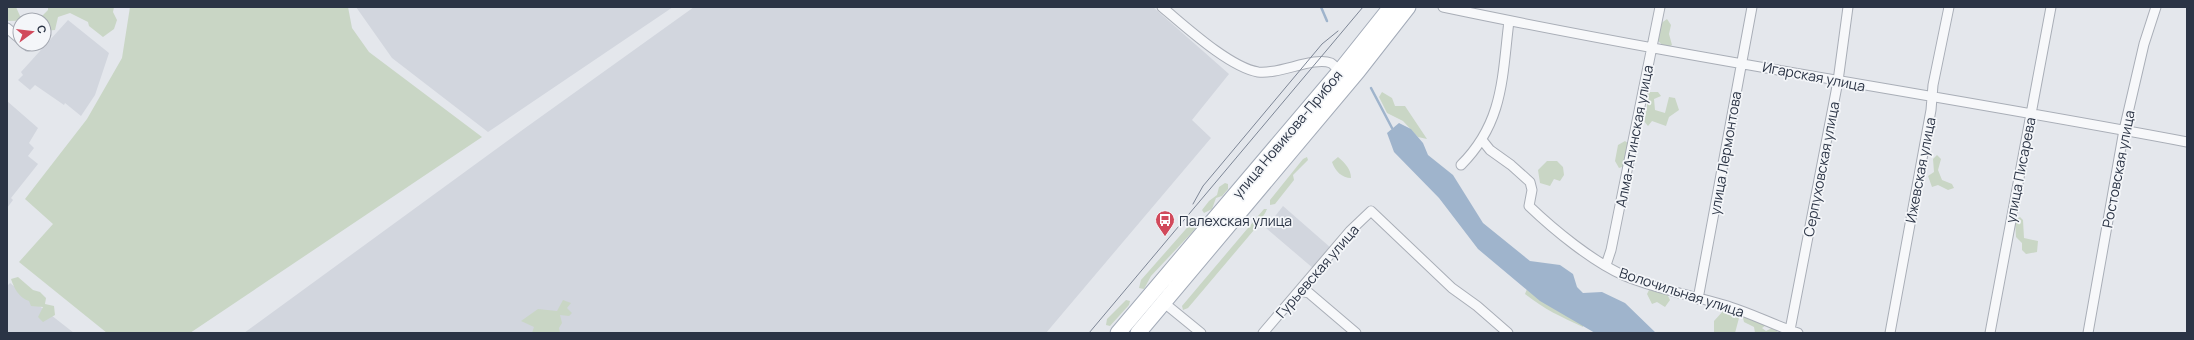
<svg xmlns="http://www.w3.org/2000/svg" width="2194" height="340" font-family="Manrope,sans-serif">
<style>
.built{fill:#d2d6de}
.green{fill:#c9d6c5}
.water{fill:#9fb4cc}
.lines{fill:none;stroke-linecap:round;stroke-linejoin:round}
.stream{stroke:#9fb4cc;stroke-width:2.5}
.street-casing{stroke:#a9aeb7;stroke-width:11}
.primary-casing{stroke:#a3abb8;stroke-width:17}
.street{stroke:#f7f8fa;stroke-width:9}
.primary{stroke:#fff;stroke-width:15}
.tram{stroke:#7d8696;stroke-width:1}
.labels{text-anchor:middle;dominant-baseline:central;stroke-width:3.5;stroke-linejoin:round;paint-order:stroke}
.street-label{font-size:14px;fill:#2b3445;stroke:#f4f6f9}
.poi-label{font-size:14px;fill:#2b3445;stroke:#f4f6f9;text-anchor:start}
</style>
<rect width="100%" height="100%" fill="#e4e7ec"/>
<path class="built" d="M356,7h317l-185,125 -96,-74z
M694,7h459l76,67 -37,46 19,18 -165,195h-802l277,-202z
M68,20l41,33 -14,42 -14,21 -16,-13 -1,2 -29,-20 -5,5 -12,-10 5,-5 -2,-3z
M7,101l31,27 -9,15 5,5 -6,8 10,8 -27,34 2,2 -6,8z
M1283,206l48,42 -17,21 -48,-41z
M10,283l64,50h-67v-47z"/>
<path class="green" d="M7,7h9l4,9 19,3 9,-9v-3h66l-1,5 4,8 -3,9 -11,8 -14,-11 -1,-4 -18,-9 -12,4 -3,13 -11,1v-11l-37,1z
M130,7h218l4,21 17,24 113,85 -292,196h-83l-88,-71 34,-38 -28,-25 62,-80 35,-61z
M1667,19l4,6 -2,9 3,11 -6,3 -8,-7 2,-17z
M1382,92l10,6 3,8h10l22,33 -9,-2 -15,-16 -16,-8 -8,-16z
M1647,92h11l3,4 -7,3 1,11 10,3 4,-16 6,1 4,12 -10,7 -3,9 -14,-5 -4,5 -4,-5 3,-13z
M1625,141l4,3 -4,22 -6,2 -4,-7 3,-16z
M1937,155l4,4 -3,11 4,10 10,4 2,4 -6,2 -10,-5 -6,2 -4,-11 6,-4 -1,-13z
M1307,157l1,3 -15,15 1,5 -19,24 -5,1v-5l33,-41z
M1338,157c7,6 13,12 13,21 -9,0 -16,-7 -19,-16z
M1547,161h10l6,6 1,8 -4,6 -6,-2 -4,7 -10,-3 -2,-13z
M1225,183l3,1v5l-6,7 -6,2 -4,11 -8,4 -2,-3 7,-9 8,-6 2,-8z
M1264,209h3c-3,9 -11,12 -13,21l-66,78 -5,2 -1,-4z
M2020,217l3,3 1,18 14,3 -1,11 -11,2 -4,-4v-7l-6,-6 -1,-17z
M1193,221h4l1,5 -47,50 -7,13 -5,-1 2,-8z
M18,277l15,13 7,2 6,6 -1,6 9,2 1,9 -12,7 -5,-5 5,-10 -12,-1 -2,-5c-10,-3 -15,-13 -18,-22z
M1527,289l57,33 -1,5c-22,-10 -39,-18 -58,-33z
M1649,290l18,4 3,6 -5,7 -8,-5 -5,2 -5,-10z
M563,300l8,3 -4,5 5,5 -3,3 -9,-1 2,8 -3,5 1,5h-28l2,-6 -13,-6 17,-12 19,2z
M1126,300l4,1 -1,4 -19,21 -4,-1 1,-6z
M1723,311l9,1 7,6 -4,15h-21v-12z
M1751,314l15,11 -4,3 4,3 6,-3h4l2,5h-23l-1,-6 -10,-5 -1,-4z"/>
<path class="water" d="M1399,123l12,6 12,14 5,12 25,20 30,48 47,38 30,4 13,9 4,13 6,6 19,-1 23,11 31,30h-61l-55,-32 -62,-52 -39,-51 -45,-46 -7,-19z"/>
<g class="lines">
<path class="stream" d="M1321,7l6,14
M1371,88l21,40"/>
<g class="street-casing">
<path id="street" d="M1162,7c23,19 67,60 96,65 21,3 56,-16 73,-9 3,2 6,6 9,8
M1443,7c247,52 496,88 744,135
M7,28l13,11
M26,44l2,2
M1482,140l8,10 21,15 19,17 2,8 -3,16c25,24 64,56 96,70 31,13 66,19 99,29 25,7 49,20 74,28
M1461,165c43,-43 41,-88 48,-144
M1606,265l5,-15 49,-243
M1300,291l9,2 47,40
M1698,299l54,-292
M1163,302l38,31
M1790,330l48,-249 10,-74
M1263,333l87,-102 21,-20 81,77 25,18 31,27
M1890,333l41,-223 2,-25 16,-78
M1990,333l61,-326
M2088,333l36,-203 20,-86 12,-37"/>
</g>
<g class="primary-casing">
<path id="primary" d="M1118,333l222,-262 51,-64
M1138,333l220,-262 50,-64"/>
</g>
<use href="#street" class="street"/>
<use href="#primary" class="primary"/>
<path class="tram" d="M1193,204l10,-18 16,-19 103,-123 16,-13
M1089,333l274,-326"/>
</g>
<defs>
<g id="bus-pin" transform="scale(1)"><path d="M0 17L-7.5 6A9.5 9.5 0 1 1 7.5 6Z" fill="#d1495b" stroke="#f4f6f9"/><path d="M-5-6H5V4H4V6H2V4H-2V6H-4V4H-5ZM-3.5-4V0h7V-4ZM-3.5 1.2v1.5H-2V1.2ZM2 1.2v1.5H3.5V1.2Z" fill="#fff"/></g>
</defs>
<g fill-rule="evenodd">
<use href="#bus-pin" x="1165" y="220"/>
</g>
<g class="labels">
<g class="street-label">
<text transform="translate(1814 76) rotate(11)">Игарская улица</text>
<text transform="translate(1287 134) rotate(-50)">улица Новикова-Прибоя</text>
<text transform="translate(1634 136) rotate(-79)">Алма-Атинская улица</text>
<text transform="translate(1725 153) rotate(-80)">улица Лермонтова</text>
<text transform="translate(1821 169) rotate(-79)">Серпуховская улица</text>
<text transform="translate(2118 169) rotate(-79)">Ростовская улица</text>
<text transform="translate(1920 170) rotate(-79)">Ижевская улица</text>
<text transform="translate(2020 170) rotate(-79)">улица Писарева</text>
<text transform="translate(1317 271) rotate(-49)">Гурьевская улица</text>
<text transform="translate(1682 292) rotate(18)">Волочильная улица</text>
</g>
<g class="poi-label">
<text x="1179" y="220">Палехская улица</text>
</g>
</g>
<rect width="2194" height="340" fill="none" stroke="#2b3445" stroke-width="16"/>
<g transform="translate(32 32) rotate(75)"><circle r="19" fill="#f4f6f9" stroke="#a4a8b1"/>
<path d="M0-3L7 15L0 10L-7 15Z" fill="#d1495b"/>
<text y="-6" font-size="11" font-weight="bold" text-anchor="middle" fill="#2b3445">С</text>
</g>
</svg>
